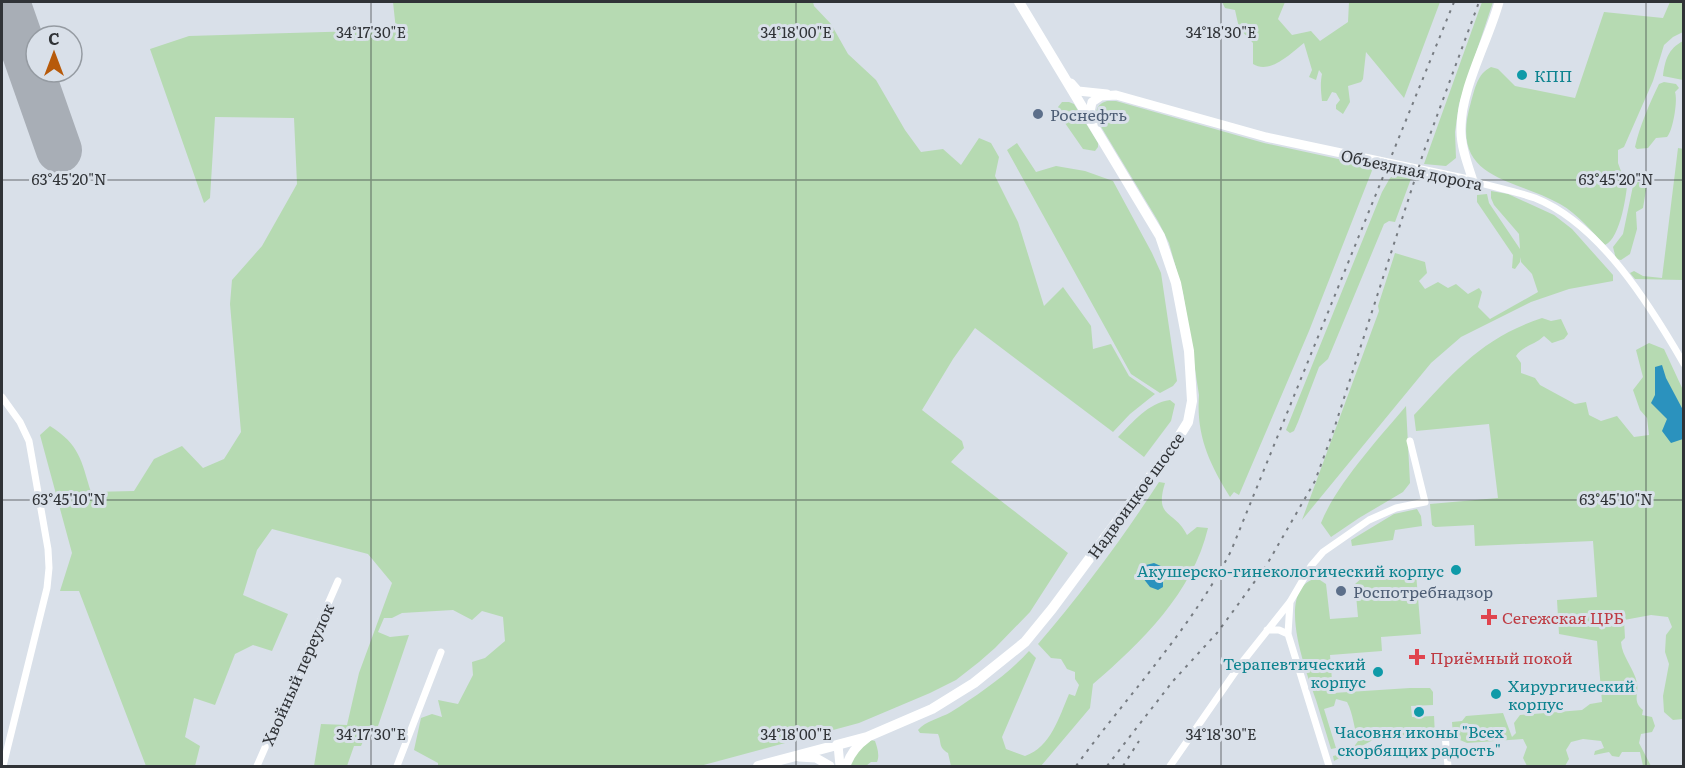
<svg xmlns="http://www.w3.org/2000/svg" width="1685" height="768" font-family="Literata,serif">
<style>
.green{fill:#b6dab2}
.water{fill:#2b92be}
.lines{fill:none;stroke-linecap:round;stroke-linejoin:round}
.runway{stroke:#a8aeb6;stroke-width:46}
.minor{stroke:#fff;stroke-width:7}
.tertiary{stroke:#fff;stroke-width:9}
.secondary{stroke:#fff;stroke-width:10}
.rail{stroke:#777c82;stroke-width:2;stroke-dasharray:3 6;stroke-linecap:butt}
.ticks{fill:none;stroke:#303337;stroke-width:1.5;stroke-opacity:0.45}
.culture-dot{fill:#0f9aa8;stroke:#d9e0e9;stroke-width:2}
.service-dot{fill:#5c6f8a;stroke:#d9e0e9;stroke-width:2}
.health-dot{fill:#e0444e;stroke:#d9e0e9;stroke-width:2}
.labels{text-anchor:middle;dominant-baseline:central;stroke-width:6;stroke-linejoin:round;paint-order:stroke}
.culture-label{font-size:16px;fill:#0d838f;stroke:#d9e0e9;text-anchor:start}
.service-label{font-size:16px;fill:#4e5e75;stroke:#d9e0e9;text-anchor:start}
.street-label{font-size:16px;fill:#303337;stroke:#d9e0e9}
.health-label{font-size:16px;fill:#be3a42;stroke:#d9e0e9;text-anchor:start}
.ticks-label{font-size:15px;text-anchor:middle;fill:#303337;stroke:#d9e0e9;stroke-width:6;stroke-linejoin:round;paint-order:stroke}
</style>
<rect width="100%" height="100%" fill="#d9e0e9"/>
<path class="green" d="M393,2h420l1,4 17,18 17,30 28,26 29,50 16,22 22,-3 18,16 18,-27 12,5 8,14 -4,19 23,46 26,84 19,-19 28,39 2,23 18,-5 18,32 26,18 -25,20 -17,18 -138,-104 -22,31 -31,51 40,31 2,7 -13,14 117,91 -38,59 -35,36 -16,14 -23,18 -26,13 -71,30 -159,43h-262v-3l-24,-13 7,-32 11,-4 10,3 -4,-17 20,4 15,-29 -1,-13 13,-4 20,-17 -2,-24 -21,-6 -10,9 -19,-10 -51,3 -10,5h-8l-6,14 12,5 19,-2 -31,91 -9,2 -8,18h-7l-7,20h-33l7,-42 26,1 12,-52 33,-90 -24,-29 -96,-25 -15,21 -14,45 45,19 -16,37 -19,-6 -18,9 -20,51 -21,-7 -9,39 15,9 -5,20h-49l-67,-175h-19l12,-38 -32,-118 10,-9c30,19 31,34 41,66l43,-1 20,-32 28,-13 21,22 21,-9 17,-27 -11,-128 2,-24 30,-34 35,-62 -3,-66 -79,-1 -5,81 -6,5 -54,-154 39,-13 207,-6z
M1222,2h63l-7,17 14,16 19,-4 9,10 28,-19 1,-20h91l-36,96 -38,-46 -3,27 -2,3 -13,4 2,16 -7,12 -7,-5v-4l4,-5 -4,-7 -4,-1 -5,9h-5c-1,-10 -2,-17 0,-27l-3,-4 -3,10 -7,-3 3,-7 -8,-27c-13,10 -34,32 -51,21v-21l-14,-15 -4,-18 -10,-2z
M1482,2h11l-34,102 -4,28 1,26 -10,8 -22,-2z
M1670,2h13v30l-10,5 -9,8 -11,36 -29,66 -6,3v13l4,11 6,2c-1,16 -7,62 -23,69 -14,-14 -27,-31 -45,-41 -49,-27 -112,-24 -89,-102 4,-13 6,-28 20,-35l7,2 17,17 60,12 29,-86 59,6z
M1683,41v39l-20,-4c2,-16 5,-27 20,-35z
M1664,82l12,2 3,4 -4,4c3,8 -2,39 -8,45l-11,1 -8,10 -11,1 -2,-2c5,-22 14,-42 24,-63z
M1107,101h9l148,42 102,22 7,3 -64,163 -70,164 -5,-3 -4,5c-21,-34 -34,-62 -31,-102l-16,-102 -14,-50 -11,-22 -61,-101c-2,-10 0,-16 10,-19z
M1062,102h7l5,2 24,39v4l-3,4 -12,-2 -25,-36v-6z
M1017,143l19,29 20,-6 29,5 28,10 39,72 9,20 16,108 -4,5 -13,7 -29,-19 -124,-224z
M1678,148l6,1 -1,131 -48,-1 -5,-6 4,-2 9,5 19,2z
M1402,170l10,6 -17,46 -6,-1 -5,3 -56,135 -9,8 -21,55 -4,9 -4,2 -4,-3 96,-238 8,-14z
M1634,181l13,3 -4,24 -7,4 1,17 -7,25 -9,6 -5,-1 -3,-12 10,-13z
M1491,191l17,3 46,21 18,14 41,46v6l-44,8 -38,13 -70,35 -30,26 -129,157 77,-209 -1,-5 17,-53 30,9 2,11 -8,8 6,8 13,-7 10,6 8,-4 12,10 11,-6 3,4 -4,15 12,12 48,-27 -6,-18 -11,-12 -1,-5v5l-5,7 -3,-1 1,-13 -36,-53v-7l10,-1 2,9 31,46 -1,-15 -25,-29 -3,-7z
M1542,318l9,3 10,-2 7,15 -4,5 -12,4 -8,-7c-9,9 -22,10 -28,20l5,7v10l14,5 5,7 35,19 11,-2 3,13 12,6 16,-5 17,21 15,-2 -2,-17 -7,-8 -7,-20 10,-13 -7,-27 13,-7 15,6 19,41v329l-10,1 -9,-8 -1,-16 6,-32 -4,-12 1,-17 6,-8 -4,-10 -17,-2 -27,5 1,18 -4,4c1,15 13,26 16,41 2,12 -5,18 6,27l-1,5 10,2 3,9 -3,6 -11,2 -2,9 12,23h-8l-3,-14h-18l-3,5 -7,-1 -3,-4 -15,3 1,-4 9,-3 -3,-7 -18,-2 -12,3 -5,8 3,9 -4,7h-38l-4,-8 4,-11 -4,-8 -56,4 -14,-6 -1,-15 10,-1 4,-5 37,-3 9,24 4,-4 -2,-10 6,-8 62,-5 8,-6 12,-2 -5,-61 -38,-7 -2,-34 40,-3 -4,-56 -118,5 -1,-21 -39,2 -3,-2 -2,-21 68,-6 -9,-74 -73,7 -2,-16c41,-44 68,-77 128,-97z
M1170,400l5,4 -4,17 -27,36 -26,-20c15,-15 30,-34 52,-37z
M1406,406l4,77 -7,9 -44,26 -28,19 -10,-14c15,-38 58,-85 85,-117z
M1159,482l6,1c-11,36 9,26 22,52l10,-8 11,1c-15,64 -67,115 -115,156l-3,24 -49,58h-90l-3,-13c-10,-6 -6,-10 -10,-19l-18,-1 -2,-3c7,-9 23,-12 33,-18 28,-18 56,-37 78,-61l7,7 -34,79 4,12 19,7c26,-9 34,-39 44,-62l6,2 4,-11 -4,-6v-7l-8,-3 -6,-10 -10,-1 -13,-14c44,-51 84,-105 121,-162z
M1417,509l4,7 1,10 -27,4 -2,10 -41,6 -1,-6 43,-26z
M1416,573l5,61 -40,3 1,14 -52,4 3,38 77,-5h20l3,4v13l-22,1 1,11 22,-1 1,19 -48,2 -16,4 -37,20 -1,-5 18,-5 7,-10c-4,-13 -5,-28 -11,-39l-11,-3 -2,7 -10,3 12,39 -5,1c-5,-16 -10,-33 -15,-49 -9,-26 -43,-112 1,-122l9,6 4,35 28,-2 -3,-33 7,-6z
M871,740l4,1c2,6 5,14 2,21h-6l-5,4h-17l6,-14z"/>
<path class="water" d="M1662,365l4,13 17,32v29l-12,4 -9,-12 5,-12 -16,-16 4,-8v-28z
M1154,563l9,4v4l-4,1 1,5 3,4v6l-5,3 -8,-3 -7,-9 3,-13z"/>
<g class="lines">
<path class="runway" d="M7,2l52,148"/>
<path class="minor" d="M1473,181c20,6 42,10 62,17 65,26 115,107 149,166
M2,397l18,25 9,19 19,108 1,19 -2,20 -44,178
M1290,602l-2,32 41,132
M1267,630h12l9,4
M1445,735l3,31
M257,766l81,-185
M397,766l44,-114
M1170,766l70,-101 50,-63 21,-36 12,-14 46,-32 27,-12 29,-6 -15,-61"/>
<path class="tertiary" d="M1071,83l7,8 29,3
M1093,122l-3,-10 2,-10 9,-6 15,-1 150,42 207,44c-5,-16 -12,-33 -12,-50 -1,-41 27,-89 38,-129
M838,745l2,21
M799,757l17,1 14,8
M846,766c4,-12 10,-20 21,-28"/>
<path class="secondary" d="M758,766l109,-29 65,-28 42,-26 51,-41 27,-33 123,-166 13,-21 4,-21 -3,-50 -13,-68 -16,-47 -141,-234"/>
<path class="rail" d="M1076,766c52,-71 114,-136 155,-215l223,-549
M1107,766l66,-85 44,-48 17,-23 32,-44 49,-85 19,-52 90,-278 55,-149
M1123,766l16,-25"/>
</g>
<path class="ticks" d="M371,2v764M796,2v764M1221,2v764M1646,2v764M2,180h1682M2,500h1682"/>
<g class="culture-dot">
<circle cx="1522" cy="75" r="6"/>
<circle cx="1456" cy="570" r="6"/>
<circle cx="1378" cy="672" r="6"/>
<circle cx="1496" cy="694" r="6"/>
<circle cx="1419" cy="712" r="6"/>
</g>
<g class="service-dot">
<circle cx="1038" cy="114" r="6"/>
<circle cx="1341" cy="591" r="6"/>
</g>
<g class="health-dot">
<path d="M1486 608h6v6h6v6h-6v6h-6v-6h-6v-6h6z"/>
<path d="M1414 648h6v6h6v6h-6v6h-6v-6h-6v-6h6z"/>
</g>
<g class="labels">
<g class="culture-label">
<text x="1534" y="75">КПП</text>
<text x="1444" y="570" text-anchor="end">Акушерско-гинекологический корпус</text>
<text x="1366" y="663" text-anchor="end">Терапевтический<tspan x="1366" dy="18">корпус</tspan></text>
<text x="1508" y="685">Хирургический<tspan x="1508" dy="18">корпус</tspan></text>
<text x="1419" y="731" text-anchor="middle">Часовня иконы "Всех<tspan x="1419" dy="18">скорбящих радость"</tspan></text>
</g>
<g class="service-label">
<text x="1050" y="114">Роснефть</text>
<text x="1353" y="591">Роспотребнадзор</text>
</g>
<g class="street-label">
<text transform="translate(1412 169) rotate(12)">Объездная дорога</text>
<text transform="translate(1135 495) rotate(-54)">Надвоицкое шоссе</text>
<text transform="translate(297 674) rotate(-66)">Хвойный переулок</text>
</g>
<g class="health-label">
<text x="1502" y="617">Сегежская ЦРБ</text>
<text x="1430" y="657">Приёмный покой</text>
</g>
</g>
<g class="ticks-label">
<text x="371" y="38">34°17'30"E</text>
<text x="796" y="38">34°18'00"E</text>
<text x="1221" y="38">34°18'30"E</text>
<text x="69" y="185">63°45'20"N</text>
<text x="1616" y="185">63°45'20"N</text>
<text x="69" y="505">63°45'10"N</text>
<text x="1616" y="505">63°45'10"N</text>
<text x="371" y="740">34°17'30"E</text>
<text x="796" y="740">34°18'00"E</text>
<text x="1221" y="740">34°18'30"E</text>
</g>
<rect width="1685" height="768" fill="none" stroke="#303337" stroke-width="6"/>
<g transform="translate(54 54)"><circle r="28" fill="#d9e0e9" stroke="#959ba2" stroke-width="1.5"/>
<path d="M0-4.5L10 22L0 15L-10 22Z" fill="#b75a0a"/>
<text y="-9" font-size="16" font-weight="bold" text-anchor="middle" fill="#303337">С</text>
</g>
</svg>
